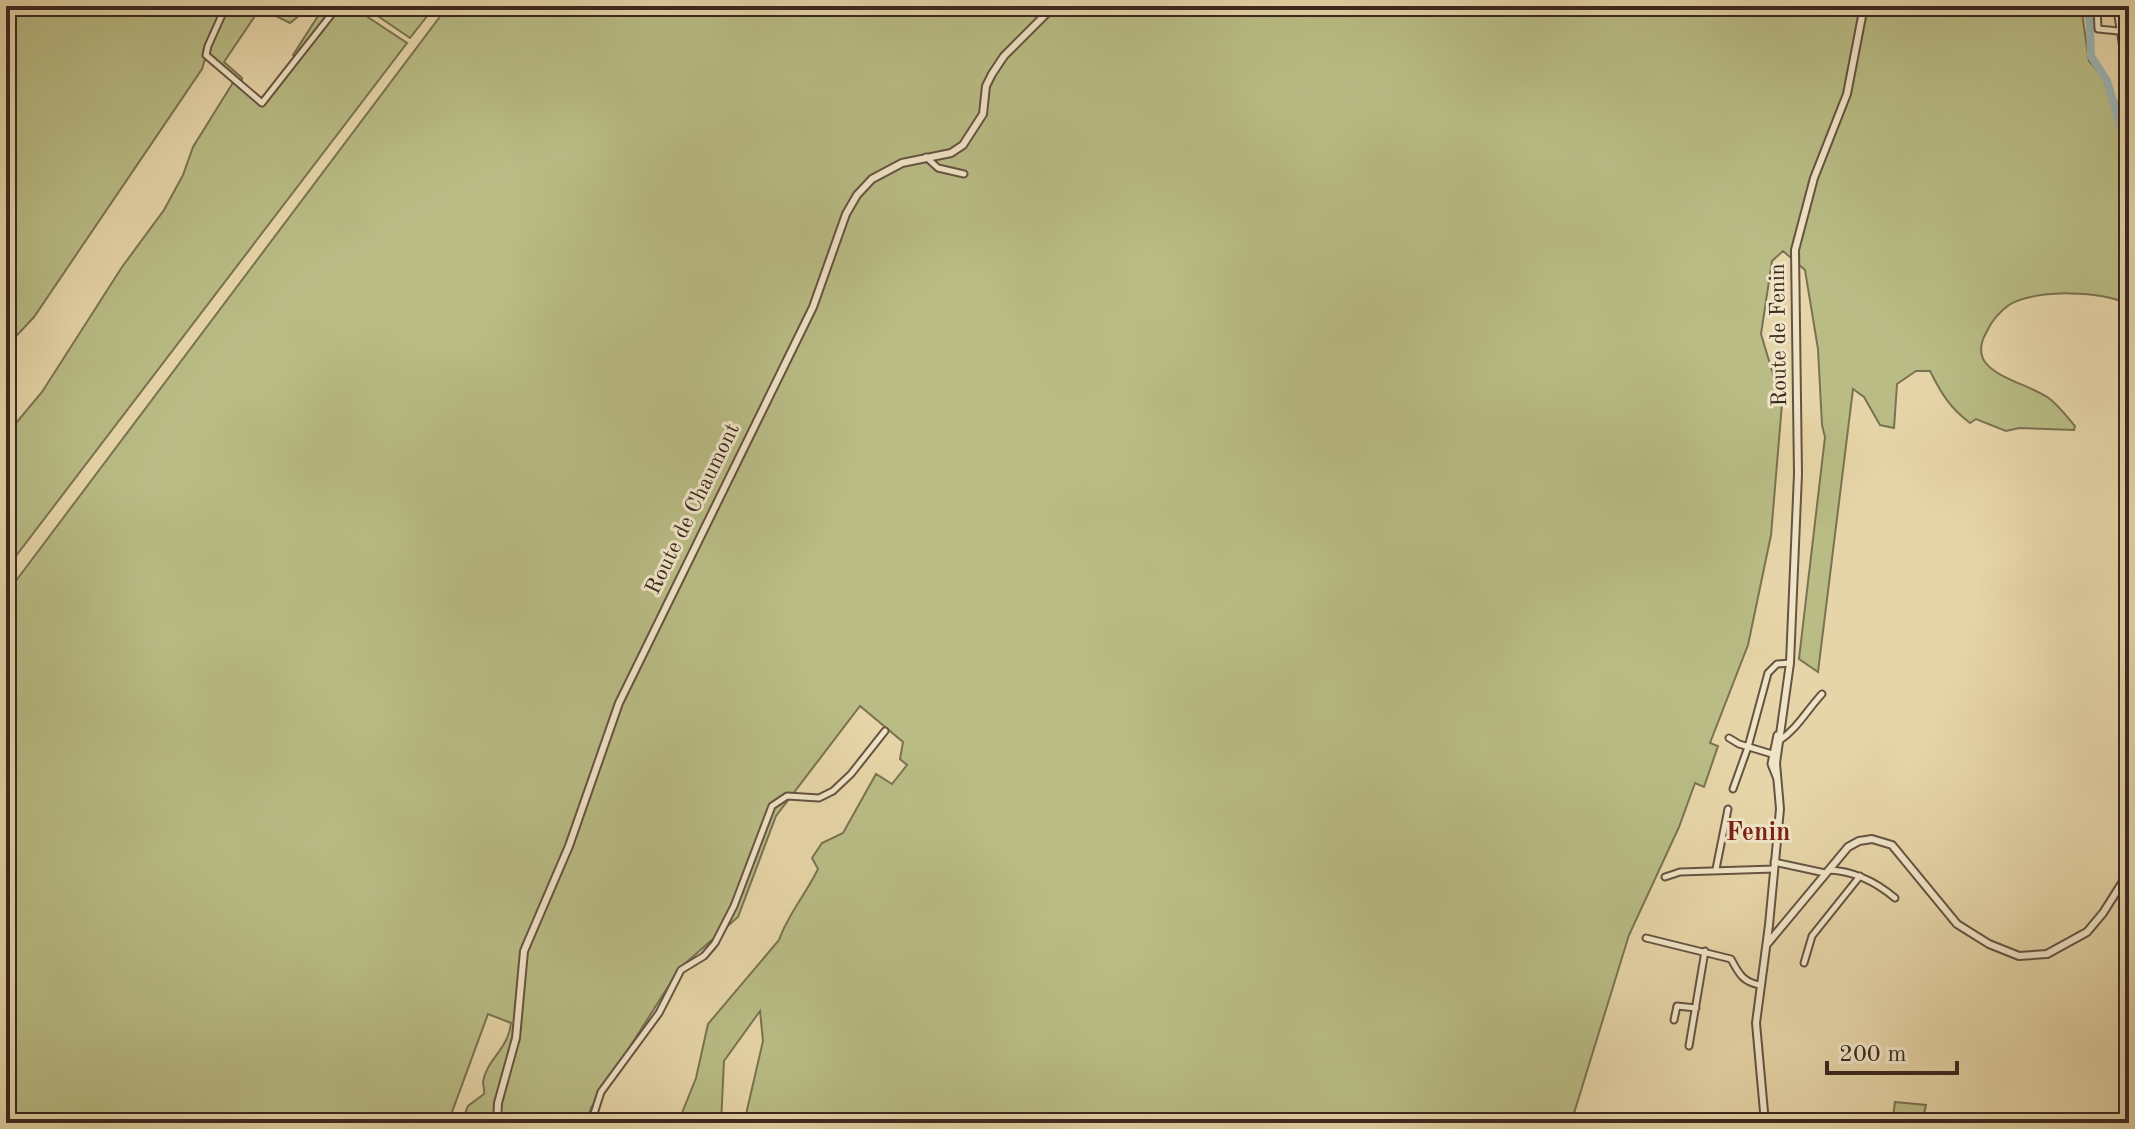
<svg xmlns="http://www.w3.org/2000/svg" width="2135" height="1129" font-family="'Old Standard TT',serif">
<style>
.green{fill:#b9bc85;stroke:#7a7252;stroke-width:2;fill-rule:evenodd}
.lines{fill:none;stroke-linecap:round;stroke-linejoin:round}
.stream{stroke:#757d78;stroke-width:2}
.river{stroke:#9bb6b3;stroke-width:8}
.minor-casing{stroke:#665342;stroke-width:9}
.tertiary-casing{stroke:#665342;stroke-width:10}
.minor{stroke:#efe4c6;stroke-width:5}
.tertiary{stroke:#efe4c6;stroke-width:6}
.labels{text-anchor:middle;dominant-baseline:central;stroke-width:6;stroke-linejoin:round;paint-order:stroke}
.street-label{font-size:22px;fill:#3b2820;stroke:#efe4c6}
.quarter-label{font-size:26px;font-weight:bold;fill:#7a1f14;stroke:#efe4c6}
</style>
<rect width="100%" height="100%" fill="#e6d5a8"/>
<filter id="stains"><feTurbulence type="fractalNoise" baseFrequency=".0025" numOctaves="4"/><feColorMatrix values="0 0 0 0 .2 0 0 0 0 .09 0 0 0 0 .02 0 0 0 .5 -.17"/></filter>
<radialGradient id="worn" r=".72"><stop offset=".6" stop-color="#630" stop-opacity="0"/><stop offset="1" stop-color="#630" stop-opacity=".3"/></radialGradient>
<path class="green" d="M6,6h345l56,37 -401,526v-134l36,-43 80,-125 42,-57 19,-35 10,-28 41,-66 -28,-25 -4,13 -168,248 -28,30zM310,7l8,9 -25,39 5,6 -35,45 -22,-18 1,-10 -18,-16 31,-46 17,-2 18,9z
M363,6h72l-25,32z
M448,6h1633l8,55 15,17 15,28 10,10v189c-23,-15 -96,-16 -120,0 -10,7 -18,17 -23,28 -5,9 -7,20 -1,29 12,17 48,24 65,37 9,7 17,18 25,27l-1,4 -55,-2 -13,3 -30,-12 -6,4c-20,-15 -29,-30 -40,-52h-14l-19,13 -3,44 -14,-3 -16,-28 -11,-8 -35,283 -19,-13 26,-222 -3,-12 -4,-76 -13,-79 -22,-19 -11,10 -11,73 21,70 -11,131 -23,110 -38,98 8,3 -14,41 -9,-4 -16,44 -50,108 -58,188h-827l19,-82 -3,-30 -36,50 -3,62h-43l18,-45 12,-54 71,-84c9,-26 27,-46 39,-71l-6,-11 10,-15 21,-10 33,-59 16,10 15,-19 -7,-6 3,-17 -43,-36 -84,110 -38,101 -58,51 -89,140 -4,15h-126l7,-17 16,-12c1,-4 -1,-8 -1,-12 3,-22 25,-32 28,-59l-23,-9 -40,109h-442v-529z
M1895,1102l31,3 -4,18h-30z"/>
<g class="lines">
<path class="stream" d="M2122,174l2,19 5,8"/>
<path class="river" d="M2086,6l4,17 1,33 16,25 16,53 5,22 -6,18"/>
<g class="minor-casing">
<path id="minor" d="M226,6l-18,40 -2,9 56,48 76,-97
M2097,6l1,23 21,2
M926,157l12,11 26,6
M1729,738l10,6 33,10
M1779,741c19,-13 28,-31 43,-47
M1777,779l-6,-15 6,-29
M1733,789l15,-42 20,-74 9,-9 13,-1
M1774,862l51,11
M1716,869l12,-60
M1829,870c25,1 47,12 66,28
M1665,877l15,-5 94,-3
M1646,938l85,21c8,15 12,23 29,26
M1804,963l8,-27 48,-60
M1674,1020l3,-14 19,2
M1689,1046l16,-95
M591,1123l10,-31 58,-79 22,-43 23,-14 11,-13 19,-37 38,-100 15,-10 32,2 14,-7 18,-17 34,-43"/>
</g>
<g class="tertiary-casing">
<path id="tertiary" d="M2117,6l12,78
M1768,943l80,-96 11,-6 13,-2 20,6 65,79 32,20 30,12 28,-2 40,-22 16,-19 26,-41
M497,1123l1,-20 18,-65 8,-87 45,-105 50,-143 194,-396 33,-93 11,-19 15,-16 30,-16 49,-10 12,-8 20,-31 3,-28 6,-12 12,-18 50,-50
M1765,1123l-9,-100 13,-98 11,-116 -4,-46 14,-100 8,-189 -3,-224 19,-72 33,-84 17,-88"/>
</g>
<use href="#minor" class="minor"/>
<use href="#tertiary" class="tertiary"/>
</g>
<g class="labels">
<g class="street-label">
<text transform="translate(1779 335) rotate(-91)">Route de Fenin</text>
<text transform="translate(693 509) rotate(-64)">Route de Chaumont</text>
</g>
<g class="quarter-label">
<text x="1758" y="833">Fenin</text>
</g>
</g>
<rect width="2135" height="1129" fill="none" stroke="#e6d5a8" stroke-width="32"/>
<rect x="8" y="8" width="2119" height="1113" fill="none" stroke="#3b2820" stroke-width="4"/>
<rect x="16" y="16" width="2103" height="1097" fill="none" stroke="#3b2820" stroke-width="2"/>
<path d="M1827 1061v12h130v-12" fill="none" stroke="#3b2820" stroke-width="4"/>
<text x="1839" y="1061" font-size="24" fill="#3b2820" stroke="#efe4c6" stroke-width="6" paint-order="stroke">200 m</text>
<rect width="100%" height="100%" filter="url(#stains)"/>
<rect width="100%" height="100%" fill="url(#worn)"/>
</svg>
